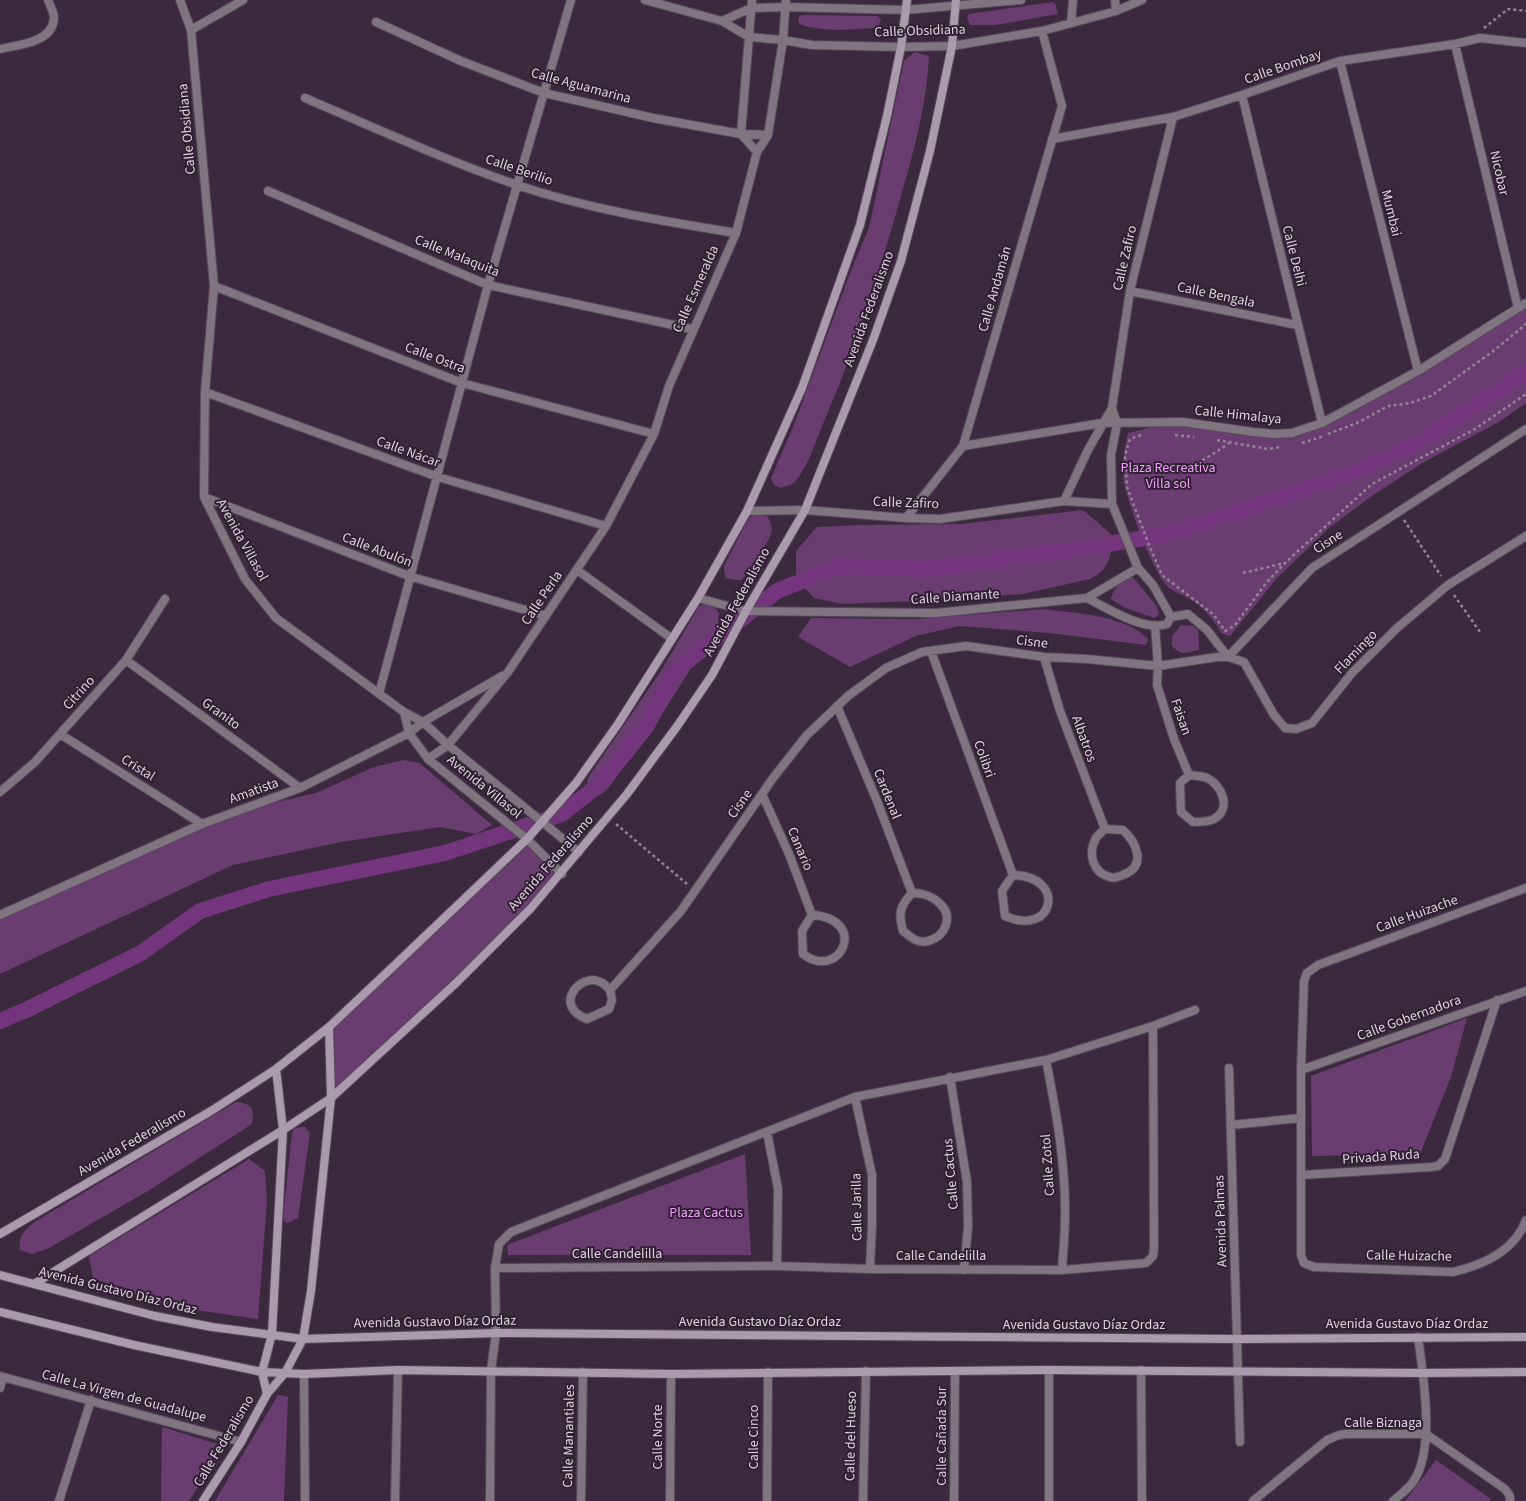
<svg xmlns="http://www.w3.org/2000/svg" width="1526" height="1501" font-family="'Source Sans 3',sans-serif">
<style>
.green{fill:#693d6f}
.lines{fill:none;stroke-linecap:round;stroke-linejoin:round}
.canal{stroke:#73357c;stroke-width:16}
.street-casing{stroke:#58485a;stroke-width:10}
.secondary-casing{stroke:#58485a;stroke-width:10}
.path{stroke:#928594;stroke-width:2.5;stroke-dasharray:3 3;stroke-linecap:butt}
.street{stroke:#7e757f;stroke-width:8}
.secondary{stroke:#aa9bac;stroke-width:8}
.labels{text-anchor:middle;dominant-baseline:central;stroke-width:4;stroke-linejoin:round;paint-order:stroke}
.street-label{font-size:14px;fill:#ddd2de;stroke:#312033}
.park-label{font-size:14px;fill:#f39eff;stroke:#312033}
</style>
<rect width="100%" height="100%" fill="#3b2a3d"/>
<path class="green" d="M1053,2l3,3 2,9 -62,11h-26l-3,-7 2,-4z
M802,15l75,1 4,3 -3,9c-26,1 -55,5 -79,-4l-1,-6z
M915,52l14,4c-2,48 -15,94 -28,140 -21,75 -45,151 -76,223 -7,17 -18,50 -30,63 -3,3 -10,4 -14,6l-7,-3 -3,-7 24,-56 57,-154 17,-40 35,-167z
M1526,308v95l-27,19 -77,41 -53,35 -40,30 -52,50 -47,58 -9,-3c-6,-12 -16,-24 -28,-32 -7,-5 -17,-8 -24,-13 -16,-14 -44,-90 -46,-112 -1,-15 2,-28 5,-43l38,-9 95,12h21l30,-5 94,-48z
M1083,510l29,25c-1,20 -1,34 -22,44l-67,15 -104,7 -77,3 -28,-6 -18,-20v-27l21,-24 41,-2 103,-1z
M762,514l5,2c3,3 5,10 5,15 -1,8 -24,42 -30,49h-8l-8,-2 -2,-7v-5l25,-49z
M1132,576l24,29 3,9 -4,4 -30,-10 -14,-9c1,-9 11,-20 21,-23z
M706,604l8,3 5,6 -1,12 -59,94 -53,72 -9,5 -12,-5 4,-15 72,-105 38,-65z
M1043,609c31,4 83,6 105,30l-2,6 -97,-12 -90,-7 -43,10 -66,31 -52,-30 13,-19 105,1z
M1181,625l13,1 4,4 1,20c-14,3 -17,6 -27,-4v-10z
M403,760l16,3 10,8 63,54 -16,9 -36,-7 -99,15 -108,23 -233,109v-55l208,-95 51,-18 57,-13 58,-26z
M528,839l34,35 -32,35 -199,188 -2,-63 6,-13z
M1467,1018l-16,59 -31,77 -108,2 -1,-80z
M236,1102c17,2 18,6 16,22l-104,67 -99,57 -17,6 -12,-4c-4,-20 17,-29 31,-38z
M302,1127h3l5,6 -12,85 -10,5 -3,-1 -2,-5 9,-84 2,-5z
M745,1154l6,101h-243l-1,-10z
M249,1159l16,12 2,30 -9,118 -104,-15 -22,-11 -39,-15 -4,-22z
M278,1395l10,2 -4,104h-69z
M162,1427l62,19 -35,55h-28z
M1436,1460l55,39 -2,2h-84z"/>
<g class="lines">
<path class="canal" d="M0,1021l26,-11 115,-57 59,-42 69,-22 176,-36 117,-39 39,-31 45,-56 30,-57 101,-79 63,-25 87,3 138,-18 92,-15 50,-14 145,-49 62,-28 112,-72"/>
<g class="street-casing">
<path id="street" d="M180,0l11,30 23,256 -9,106 -1,105 41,82 31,39 128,94 19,10 25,23 131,107
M645,0l77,21 27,16 34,3 29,5 89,2 51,-1 90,-15 74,-20 26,-11
M752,0l-11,134 16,18
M1115,0l1,11
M722,21l29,-13 35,-1 119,3 116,-10
M376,22l85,39 83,32 109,25 88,16 27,1
M1071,23l2,-23
M191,30l52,-30
M1455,44l63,264
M0,49c17,-4 53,-6 54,-31 0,-6 -4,-12 -6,-18
M1340,61l78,310
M1242,95l80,328
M305,98c70,30 140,62 212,87 71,24 145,36 219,48
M1052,139l121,-22 69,-22 98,-34 115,-17 25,-6 46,5
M268,191l220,94 204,44
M214,286l248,97 192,51
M1130,291l167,34
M205,392l233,85 168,49
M963,446l139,-23 81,-1 70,10 22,2 17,-1 30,-10 96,-52 108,-68
M204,497l205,79 137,40
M1064,501l24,-51 24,-42 18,-117 43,-174
M747,511l58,-1 101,8 34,1 124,-18 48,3
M906,518l57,-72 99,-340 -20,-75
M577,570l94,68
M698,598l48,13 190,2 151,-15 51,-30
M1087,598c20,10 57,34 80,26l4,-7 -18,-32 -15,-17 -26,-64 -1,-49 6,-31 -5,-16
M1171,617l17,-3 19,16 21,27
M1155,626l3,40 -1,19 17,54 15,36c6,1 13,1 18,3 15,7 25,31 7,41 -6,3 -15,3 -21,3l-12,-10 -1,-29 9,-8
M931,651l82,224c54,1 42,63 -8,41l-3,-25 11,-16
M1044,657l16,54 45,118 18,1c13,12 24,35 2,44 -5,2 -10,5 -15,3 -17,-4 -22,-23 -15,-37 1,-4 7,-8 10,-11
M1228,657l84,-89 214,-139
M126,660l174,128
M379,694l109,-409 83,-285
M837,706l40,95 35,92c11,0 23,4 30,13 11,12 2,30 -11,34 -5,2 -11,2 -15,0 -5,-2 -9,-6 -13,-9 -5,-18 -3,-25 9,-38
M404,712l5,21 19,26 99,80 35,35
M60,734l142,90
M428,759l20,-14 60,-73 98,-146 48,-92 15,-48 67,-153 21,-81 11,-17 15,-95 3,-40
M0,792l35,-30 91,-102 39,-61
M762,794l27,60 23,61c58,4 28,67 -9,39l-1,-23 10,-16
M1526,888l-208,77 -11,8 -3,8 -3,89v185l3,8 10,4 139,5c30,-7 62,-21 73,-52
M0,915l202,-91 98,-36 109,-55 14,-11 79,-46
M610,990c-3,-3 -6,-7 -10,-8 -18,-10 -49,23 -13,37l22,-10 3,-9 -2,-10 71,-79 92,-133 34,-43 41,-39 38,-28 36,-16 44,-6 78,11 43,2 71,7 59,-9h11l16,5 30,53 11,13 11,1 16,-6 40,-50 45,-45 51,-43 78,-49
M1046,1060c10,51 20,104 19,158 0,17 -2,34 -3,52
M1229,1068l11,374
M1301,1070l225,-79
M950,1077l17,105 1,45 -4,43
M855,1097l17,78v49l-2,45
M1231,1125l70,-7
M767,1132l11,57 -1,77
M1302,1175l129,-8 7,-1 7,-7 52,-159
M495,1268l282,-2 93,3 192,1 84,-7 7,-7 1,-9 -1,-221
M1141,1370l1,131
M304,1374l1,127
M0,1376l241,66
M0,1388l3,-11
M59,1501l32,-101
M395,1501l3,-131
M490,1501l1,-131 5,-37 -1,-65 4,-24 12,-12 344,-135 191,-37 107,-34 42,-16
M581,1501l2,-129
M670,1501l1,-127
M767,1501l1,-129
M863,1501l3,-130
M954,1501l1,-129
M1049,1501v-131
M1253,1501l74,-61 12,-5 7,-1h80l79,55 5,7v5
M1393,1501c7,-6 15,-12 20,-19 23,-33 10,-107 5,-145"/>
</g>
<g class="secondary-casing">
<path id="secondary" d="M0,1234l211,-123 65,-42 53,-42 69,-65 129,-123 49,-56 42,-59 80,-126 49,-87 55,-123 58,-163 27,-109 14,-69 6,-47
M0,1275l155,41 57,11 91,12 193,-6 742,6 288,-2
M34,1284l249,-154 48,-32 125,-115 75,-75 96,-114 51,-69 34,-50 34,-64 59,-101 68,-170 28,-79 29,-110 22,-105 4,-46
M0,1312l134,33 128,27 42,2 94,-4 273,4 378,-4 374,3 103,-1
M267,1394l-5,-22 10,-38 11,-204 -7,-61
M203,1501l38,-59 26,-48 18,-21 18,-34 8,-48 20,-193 -2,-71"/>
</g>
<path class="path" d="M1484,28l24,-19 18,2
M1328,434l29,-11 31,-17 22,-3 21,-7 65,-47 30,-25
M1141,435l-11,4 -5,16 2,32 22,58 13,30 52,40 11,16 10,-6 31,-42 20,-21 86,-78 103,-55 51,-35
M1175,435l19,2
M1217,440l51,9 13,-2
M1302,443l22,-7
M1126,469c46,4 65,2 103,-26
M1404,520l37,56
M1243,573l42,-10
M1454,595l26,37
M616,824l71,60"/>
<use href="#street" class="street"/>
<use href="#secondary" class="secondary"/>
</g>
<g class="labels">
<g class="street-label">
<text transform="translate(920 31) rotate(-2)">Calle Obsidiana</text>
<text transform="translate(1283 67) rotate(-19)">Calle Bombay</text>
<text transform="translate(581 86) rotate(15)">Calle Aguamarina</text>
<text transform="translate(187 129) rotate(-95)">Calle Obsidiana</text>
<text transform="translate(519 170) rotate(19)">Calle Berilio</text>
<text transform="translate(1499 173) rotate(77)">Nicobar</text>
<text transform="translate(1391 213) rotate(76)">Mumbai</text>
<text transform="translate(457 256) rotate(22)">Calle Malaquita</text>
<text transform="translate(1294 256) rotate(76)">Calle Delhi</text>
<text transform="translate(1125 258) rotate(-77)">Calle Zafiro</text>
<text transform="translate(696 289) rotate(-66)">Calle Esmeralda</text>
<text transform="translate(995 289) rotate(-74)">Calle Andamán</text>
<text transform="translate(1216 295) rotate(12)">Calle Bengala</text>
<text transform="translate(869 309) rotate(-70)">Avenida Federalismo</text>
<text transform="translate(435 358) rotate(21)">Calle Ostra</text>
<text transform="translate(1238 415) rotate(6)">Calle Himalaya</text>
<text transform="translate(408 452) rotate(20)">Calle Nácar</text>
<text transform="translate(906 503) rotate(2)">Calle Zafiro</text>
<text transform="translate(242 540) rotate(61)">Avenida Villasol</text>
<text transform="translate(1328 542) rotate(-33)">Cisne</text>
<text transform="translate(377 550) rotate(21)">Calle Abulón</text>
<text transform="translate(955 597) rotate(-4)">Calle Diamante</text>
<text transform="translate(542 598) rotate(-56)">Calle Perla</text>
<text transform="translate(737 602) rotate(-61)">Avenida Federalismo</text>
<text transform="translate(1032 642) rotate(7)">Cisne</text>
<text transform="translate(1356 652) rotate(-46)">Flamingo</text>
<text transform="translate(79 693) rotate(-48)">Citrino</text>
<text transform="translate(221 714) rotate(36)">Granito</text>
<text transform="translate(1181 717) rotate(71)">Faisan</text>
<text transform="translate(1084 739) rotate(70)">Albatros</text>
<text transform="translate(984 759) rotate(70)">Colibri</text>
<text transform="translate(138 768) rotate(32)">Cristal</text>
<text transform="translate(484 787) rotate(39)">Avenida Villasol</text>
<text transform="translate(254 791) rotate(-20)">Amatista</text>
<text transform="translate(887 794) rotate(68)">Cardenal</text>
<text transform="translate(740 804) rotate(-55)">Cisne</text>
<text transform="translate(800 849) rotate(67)">Canario</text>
<text transform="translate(551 863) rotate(-49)">Avenida Federalismo</text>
<text transform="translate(1417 914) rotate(-20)">Calle Huizache</text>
<text transform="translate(1409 1018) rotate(-20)">Calle Gobernadora</text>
<text transform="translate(132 1142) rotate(-30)">Avenida Federalismo</text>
<text transform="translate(1381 1157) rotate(-4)">Privada Ruda</text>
<text transform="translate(1048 1165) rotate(-94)">Calle Zotol</text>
<text transform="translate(951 1174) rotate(-95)">Calle Cactus</text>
<text transform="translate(857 1207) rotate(-91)">Calle Jarilla</text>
<text transform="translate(1221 1221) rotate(-92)">Avenida Palmas</text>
<text x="617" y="1254">Calle Candelilla</text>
<text x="941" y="1256">Calle Candelilla</text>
<text transform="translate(1409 1256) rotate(1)">Calle Huizache</text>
<text transform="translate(118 1291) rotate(14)">Avenida Gustavo Díaz Ordaz</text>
<text transform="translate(435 1322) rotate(-1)">Avenida Gustavo Díaz Ordaz</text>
<text x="760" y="1322">Avenida Gustavo Díaz Ordaz</text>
<text x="1407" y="1324">Avenida Gustavo Díaz Ordaz</text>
<text x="1084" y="1325">Avenida Gustavo Díaz Ordaz</text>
<text transform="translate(124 1396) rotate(15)">Calle La Virgen de Guadalupe</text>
<text x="1383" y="1423">Calle Biznaga</text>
<text transform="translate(569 1436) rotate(-89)">Calle Manantiales</text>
<text transform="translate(851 1436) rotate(-89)">Calle del Hueso</text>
<text transform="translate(942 1436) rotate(-90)">Calle Cañada Sur</text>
<text transform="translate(658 1437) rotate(-90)">Calle Norte</text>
<text transform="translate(754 1437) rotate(-90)">Calle Cinco</text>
<text transform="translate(224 1441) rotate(-59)">Calle Federalismo</text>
</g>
<g class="park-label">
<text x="1168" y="468">Plaza Recreativa<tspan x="1168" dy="16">Villa sol</tspan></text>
<text x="706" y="1213">Plaza Cactus</text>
</g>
</g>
</svg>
